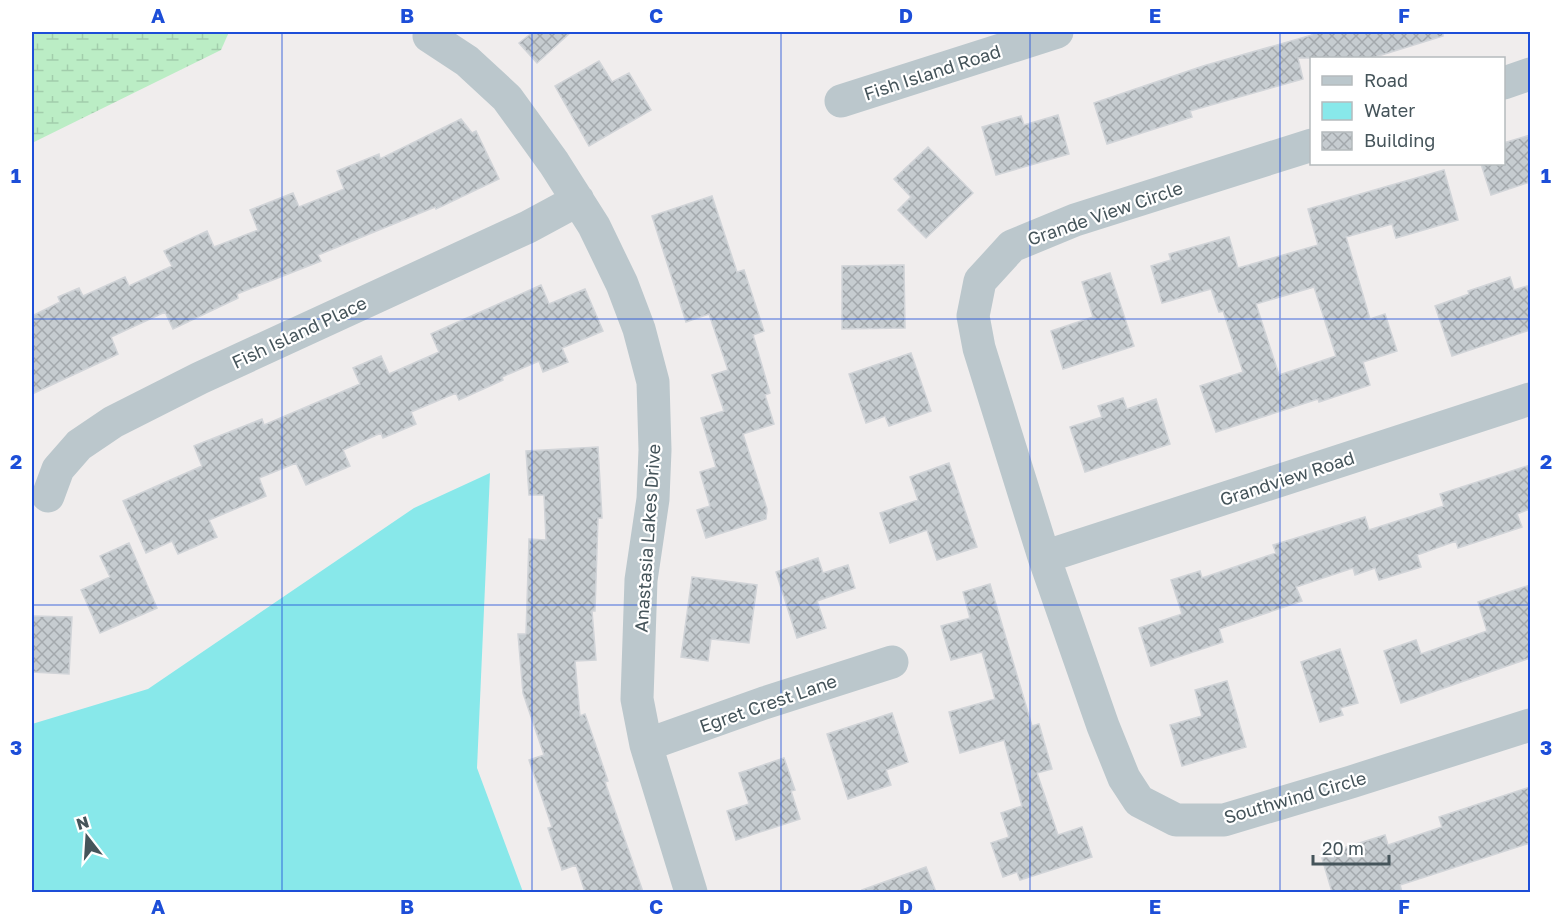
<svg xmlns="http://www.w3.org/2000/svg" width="1562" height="924" font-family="'Golos Text',sans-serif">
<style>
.wetland{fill:url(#wetland-marsh)}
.water{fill:#88e8ea}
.building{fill:url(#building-cross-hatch);stroke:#d1d4d8;stroke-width:1.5;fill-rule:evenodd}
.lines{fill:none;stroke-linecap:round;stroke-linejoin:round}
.minor{stroke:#bbc7cc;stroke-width:33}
.grid{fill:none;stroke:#1d4ed8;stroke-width:1.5;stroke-opacity:0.55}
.labels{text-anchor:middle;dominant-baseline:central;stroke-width:4.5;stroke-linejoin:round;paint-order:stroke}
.street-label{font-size:18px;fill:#45545a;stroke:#fff}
.neatline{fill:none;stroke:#1d4ed8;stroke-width:2}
.grid-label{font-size:20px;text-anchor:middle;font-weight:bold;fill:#1d4ed8}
</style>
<defs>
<pattern id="wetland-marsh" width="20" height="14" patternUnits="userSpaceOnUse" patternTransform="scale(1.5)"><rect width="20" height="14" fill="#bbedc5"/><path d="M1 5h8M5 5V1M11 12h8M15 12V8" fill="none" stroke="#a2cdac"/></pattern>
<pattern id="building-cross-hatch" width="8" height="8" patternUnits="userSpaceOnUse" patternTransform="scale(1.5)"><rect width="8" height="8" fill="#c6ccd0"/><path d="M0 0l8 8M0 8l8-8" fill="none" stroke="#a3a8ac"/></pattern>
</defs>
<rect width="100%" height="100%" fill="#f0eded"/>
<path class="wetland" d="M32,32h197l-8,18 -189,93z"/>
<path class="water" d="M490,473l-13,295 46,124h-491v-168l116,-35 266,-181z"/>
<path class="building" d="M533,32h38l-34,31 -18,-20z
M1311,32h132v4l-71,22h-74l5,21 -113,32 2,6 -85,27 -13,-41 109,-37 109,-31z
M599,61l13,21 17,-9 22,37 -62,36 -34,-60z
M1058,115l11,39 -73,21 -14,-48 39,-11 3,9z
M461,119l11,14 4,-2 23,48 -63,30 -1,-2 -117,48 3,6 -84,33 1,4 -65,31 -8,-17 -54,25 7,17 -86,40v-78l28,-14 -2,-5 21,-9 4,8 42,-19 4,9 43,-20 -8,-15 43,-20 7,16 44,-17 -8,-20 43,-17 6,14 45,-18 -7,-18 42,-17 1,5z
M1530,135v47l-39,13 -10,-31h22v-21z
M928,147l45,46 -47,45 -28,-28 13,-13 -17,-18z
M1444,170l14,50 -62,18 -4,-14 -46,13 24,82 15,-5 12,37 -34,11 7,23 -51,17 -1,-3 -102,33 -16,-46 43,-14 -20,-61 -4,1 -8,-23 -49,14 -11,-37 20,-6 -2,-6 60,-17 9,31 80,-23 -10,-36zM1314,287l22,69 -57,19 -23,-71z
M712,196l25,76 7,-2 20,61 -11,4 17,58 -5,2 9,29 -31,10 24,75 -1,10 -60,19 -9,-28 13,-4 -10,-34 16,-5 -15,-49 23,-7 -12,-36 16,-5 -19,-56 -23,8 -34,-106z
M904,265l1,63 -63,1v-63z
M1110,273l24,73 -71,23 -12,-38 42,-14 -11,-35z
M1510,277l4,13 13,-4 3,11v33l-78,26 -17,-50 34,-12 -1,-3z
M541,285l8,19 36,-15 18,42 -41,17 6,14 -25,10 -4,-11 -37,16 1,3 -44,20 -3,-7 -45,19 5,12 -33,14 -2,-5 -38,17 7,16 -44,19 -10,-22 -37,15 7,18 -57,24 8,17 -39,17 -6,-13 -26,12 -23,-52 79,-35 -8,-20 68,-27 2,6 96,-41 -7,-16 28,-12 8,18 50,-22 -8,-18z
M911,353l20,58 -42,15 -4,-10 -19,7 -17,-49z
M1123,398l4,11 29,-10 14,45 -85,28 -15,-45 32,-10 -4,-11z
M598,447l4,71h-4l-3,93h-3l4,49 -21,1 5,55 5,-2 23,67 -3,1 38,110h-58l-9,-27 -14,5 -14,-42 4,-1 -23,-67 15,-5 -21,-62 -5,-59h8l3,-95 17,1 -2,-45h-15l-3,-44z
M949,463l28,84 -40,13 -10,-30 -37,13 -10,-30 38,-13 -8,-23z
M1530,465v44l-13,5 5,13 -64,21 -2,-7 -39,14 4,12 -42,13 -4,-12 -20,7 -2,-7 -57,19 6,14 -83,28 4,13 -72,24 -12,-38 43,-14 -11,-34 29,-9 2,7 74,-25 -3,-8 92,-28 4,13 75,-24 -4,-12z
M129,543l28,65 -57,25 -19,-43 29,-13 -10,-21z
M818,558l5,15 25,-8 7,23 -38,13 9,27 -29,10 -21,-66z
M692,577l65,8 -8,58 -38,-4 -3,22 -27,-4z
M990,584l42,142 7,-2 13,45 -15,4 21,62 24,-8 10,30 -72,23 -3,-8 -14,5 -12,-34 18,-6 -8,-24 21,-7 -18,-66 -44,13 -11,-41 46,-13 -13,-47 -31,8 -10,-34 29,-8 -7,-26z
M1530,585v73l-129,45 -17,-52 32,-11 5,14 66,-23 -9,-29z
M32,616l40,1 -3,57 -37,-2z
M1340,649l18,54 -18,5 3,7 -23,7 -19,-60z
M1227,681l19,66 -64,19 -12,-41 32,-9 -7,-26z
M892,713l16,49 -22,8 5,15 -43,14 -21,-65z
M784,758l11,32 -4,1 9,28 -64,21 -9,-29 22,-7 -10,-31z
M1530,787v56l-130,42 2,7h-70l-11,-37 64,-20 3,10 54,-18 -3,-10z
M926,867l10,25h-73l-1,-2z"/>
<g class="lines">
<path class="minor" d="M429,36l38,25 40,37 47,65 40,63 28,58 17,45 14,53 2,68 -2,49 -12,81 -4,119 9,46 45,147
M1504,83l26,-9
M841,101l216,-69
M1312,145l-237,75 -63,26 -32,35 -7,35 6,32 65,209 59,169 21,52 15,23 37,19h48l127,-38 179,-57
M48,496l10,-27 21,-24 34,-23 87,-44 328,-151 50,-27
M1044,557l486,-158
M646,745l118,-42 128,-41"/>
</g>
<path class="grid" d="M282,32v860M532,32v860M781,32v860M1030,32v860M1280,32v860M32,319h1498M32,605h1498"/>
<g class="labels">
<g class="street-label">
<text transform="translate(932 72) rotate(-18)">Fish Island Road</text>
<text transform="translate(1105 213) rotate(-19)">Grande View Circle</text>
<text transform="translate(299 332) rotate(-25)">Fish Island Place</text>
<text transform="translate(1287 478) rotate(-18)">Grandview Road</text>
<text transform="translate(647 538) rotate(-86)">Anastasia Lakes Drive</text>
<text transform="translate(768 703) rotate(-19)">Egret Crest Lane</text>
<text transform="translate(1295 797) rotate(-16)">Southwind Circle</text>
</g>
</g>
<rect width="1562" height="924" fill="none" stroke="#ffffff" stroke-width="66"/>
<rect x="1310" y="57" width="195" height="108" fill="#ffffff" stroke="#b5bbbd" stroke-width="1.5"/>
<rect x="1322" y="76" width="30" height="9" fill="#bbc7cc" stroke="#b5bbbd" stroke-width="1.5"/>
<text x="1364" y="87" font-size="18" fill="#45545a">Road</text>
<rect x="1322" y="102" width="30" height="18" fill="#88e8ea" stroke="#b5bbbd" stroke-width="1.5"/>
<text x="1364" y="117" font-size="18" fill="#45545a">Water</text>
<rect x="1322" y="132" width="30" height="18" fill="url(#building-cross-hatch)" stroke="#b5bbbd" stroke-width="1.5"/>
<text x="1364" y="147" font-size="18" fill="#45545a">Building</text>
<g transform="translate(87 837) rotate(343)" stroke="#ffffff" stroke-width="4.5" paint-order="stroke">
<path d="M0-4.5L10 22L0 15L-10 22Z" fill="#45545a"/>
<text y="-9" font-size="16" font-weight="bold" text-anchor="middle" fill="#45545a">N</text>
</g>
<path d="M1313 855v9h76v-9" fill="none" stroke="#45545a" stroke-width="3"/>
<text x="1322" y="855" font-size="18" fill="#45545a" stroke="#ffffff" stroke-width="4.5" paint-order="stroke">20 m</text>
<rect x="33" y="33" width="1496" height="858" class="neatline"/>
<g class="grid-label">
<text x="158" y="23">A</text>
<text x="407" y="23">B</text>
<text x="656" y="23">C</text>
<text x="906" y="23">D</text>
<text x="1155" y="23">E</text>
<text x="1404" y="23">F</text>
<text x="16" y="183">1</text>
<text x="1546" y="183">1</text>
<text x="16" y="469">2</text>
<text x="1546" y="469">2</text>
<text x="16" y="755">3</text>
<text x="1546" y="755">3</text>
<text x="158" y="914">A</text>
<text x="407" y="914">B</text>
<text x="656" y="914">C</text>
<text x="906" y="914">D</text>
<text x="1155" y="914">E</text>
<text x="1404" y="914">F</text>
</g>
</svg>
